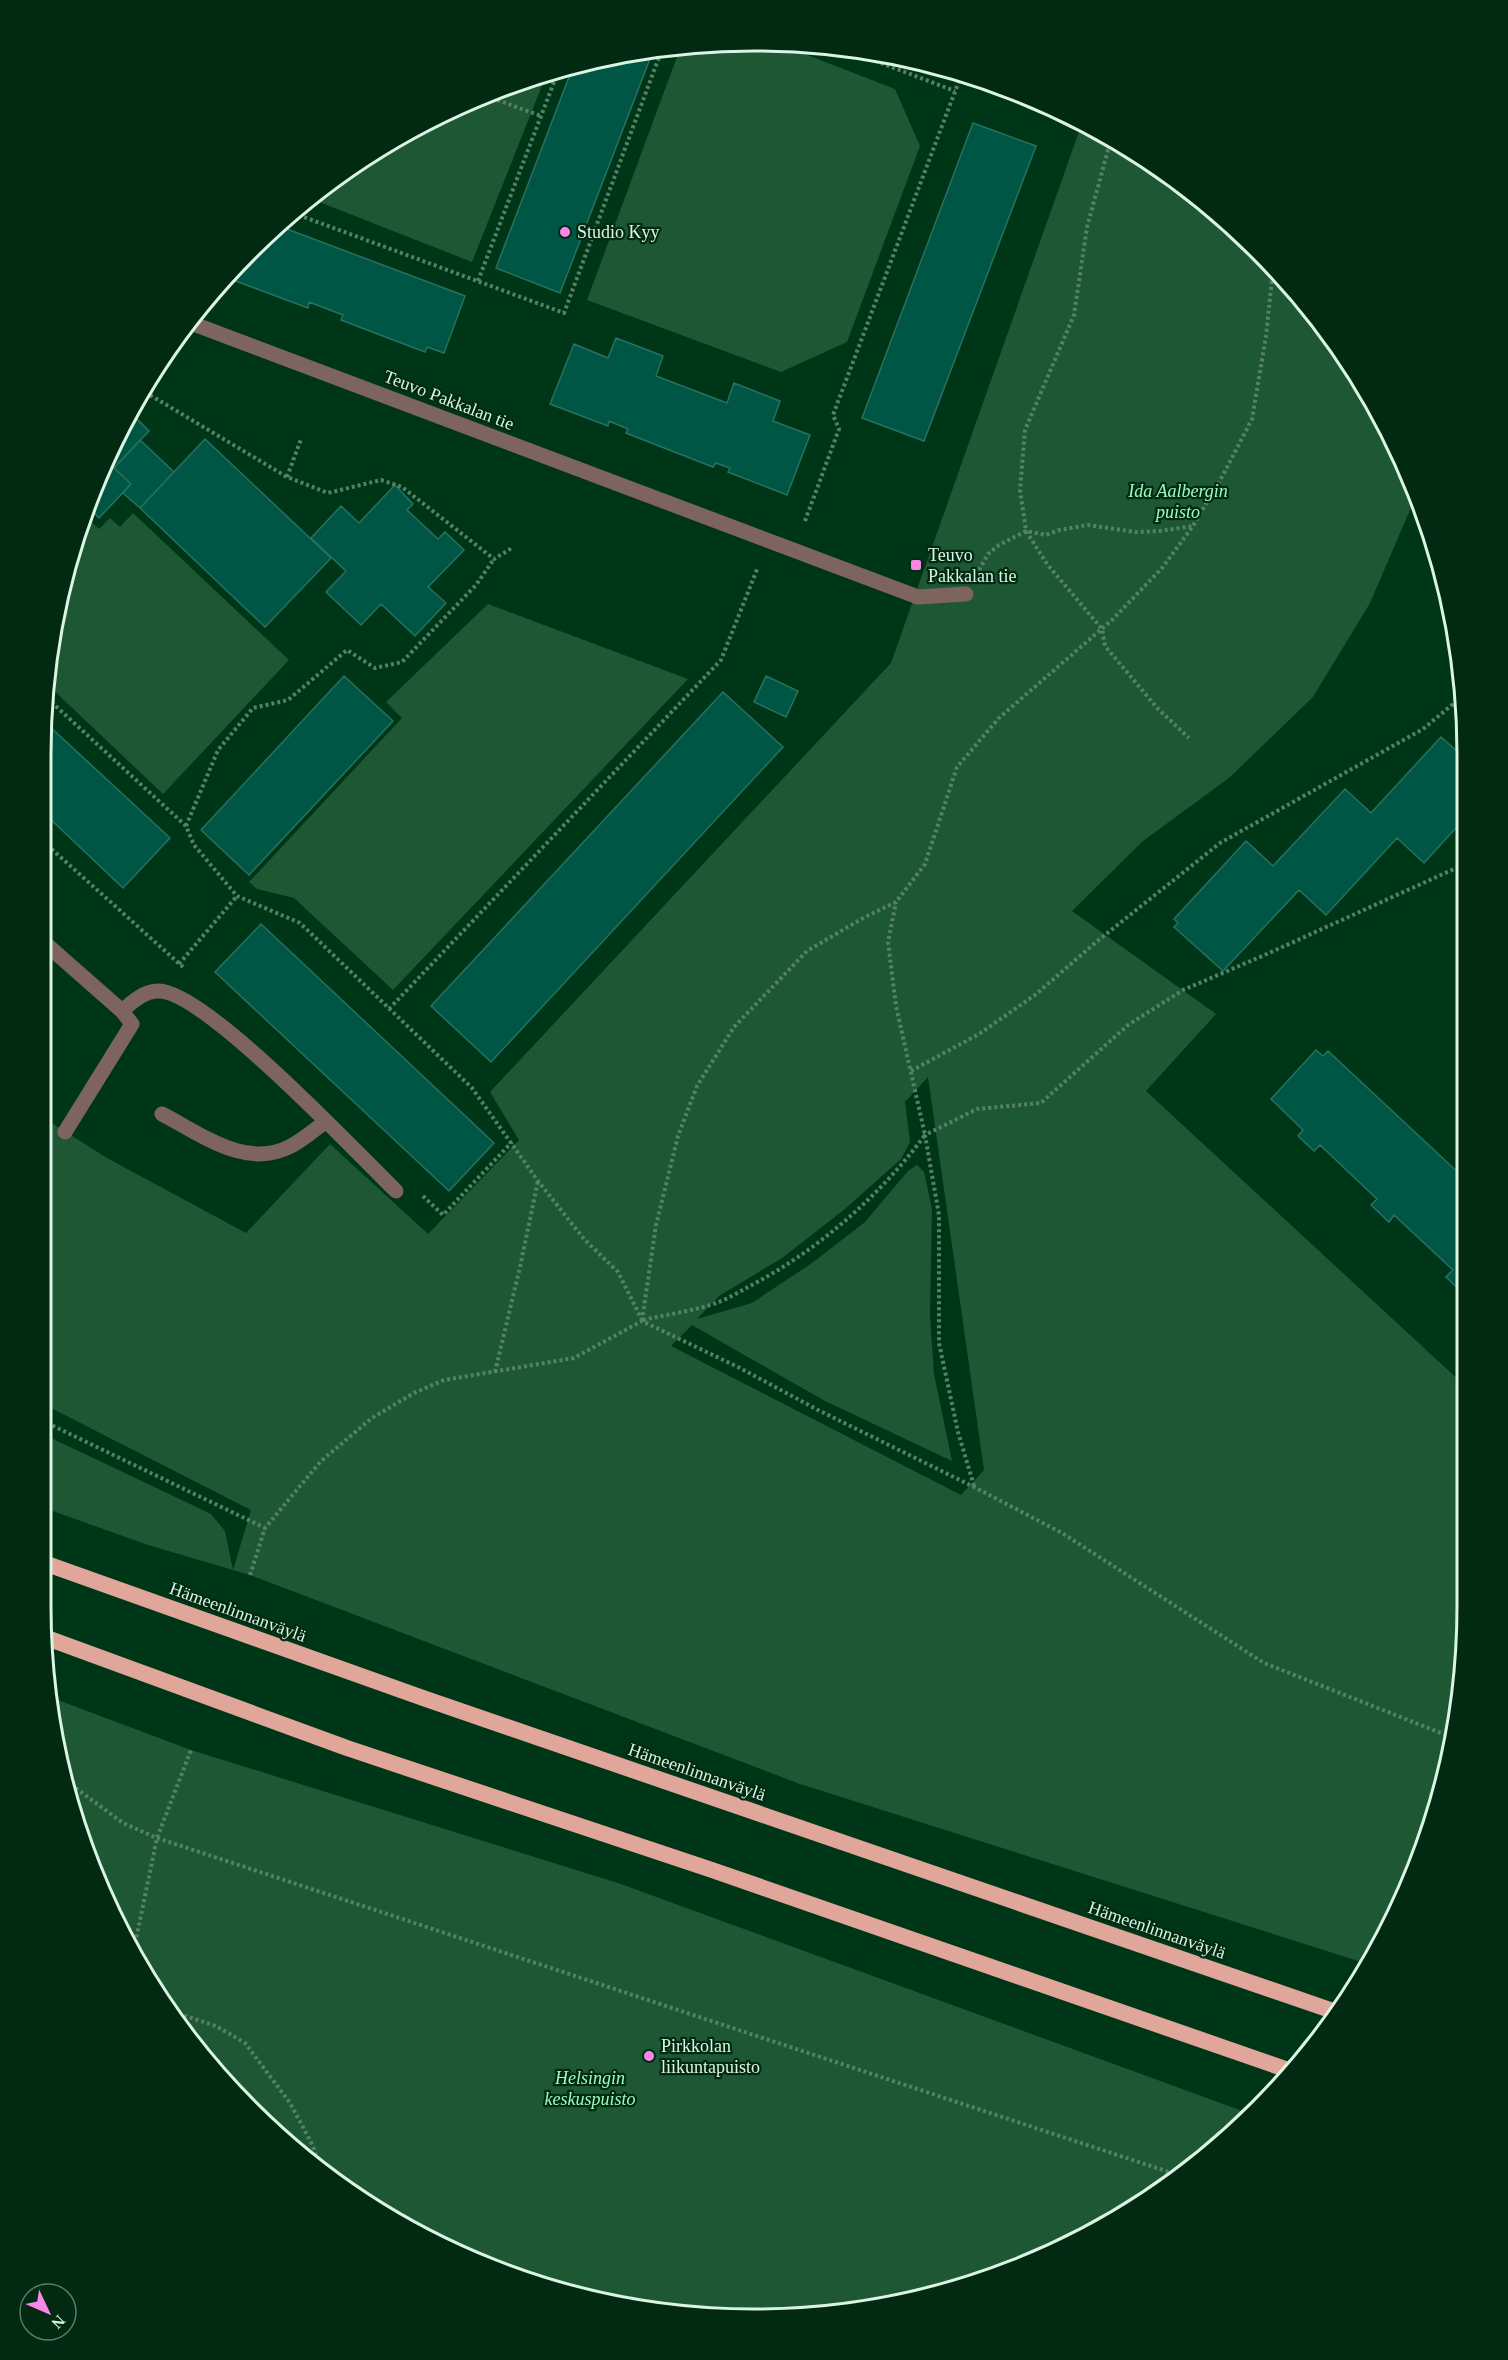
<svg xmlns="http://www.w3.org/2000/svg" width="1508" height="2360" font-family="'Times New Roman',serif">
<style>
.green{fill:#1e5734;fill-rule:evenodd}
.building{fill:#005645;stroke:#28715f;stroke-width:1.5}
.lines{fill:none;stroke-linecap:round;stroke-linejoin:round}
.path{stroke:#558167;stroke-width:4;stroke-dasharray:3 3;stroke-linecap:butt}
.service{stroke:#7e645e;stroke-width:15}
.minor{stroke:#7e645e;stroke-width:15}
.trunk{stroke:#e0a699;stroke-width:16}
.poi-dot{fill:#fa87e7;stroke:#022a13;stroke-width:2}
.labels{text-anchor:middle;dominant-baseline:central;stroke-width:4.5;stroke-linejoin:round;paint-order:stroke}
.poi-label{font-size:18px;fill:#daf5e1;stroke:#022a13;text-anchor:start}
.street-label{font-size:18px;fill:#daf5e1;stroke:#022a13}
.park-label{font-size:18px;font-style:italic;fill:#9bfdba;stroke:#022a13}
.rim{fill:none;stroke:#daf5e1;stroke-width:3}
</style>
<rect width="100%" height="100%" fill="#003618"/>
<path class="green" d="M707,42l72,2 116,45 25,57 -73,196 -66,30 -194,-72 94,-254z
M547,73l-75,189 -163,-64 10,-10 119,-74z
M1082,123l28,13 114,81 96,102 74,120 22,57 -46,107 -57,94 -84,81 -86,63 -71,70 144,103 -70,77 317,293 -2,315 -48,180 -42,86 -571,-181 -550,-209 -102,-30 -101,-36v-73l164,78 14,17 8,39 18,-60 -204,-104v-286l60,38 139,75 84,-89 98,90 91,-94 -29,-48 401,-429zM928,1077l56,393 -23,25 -290,-149 21,-21 133,76 127,60 -18,-87 -4,-58 2,-107 -8,-37 -7,-7 -9,6 -43,51 -53,41 -60,40 -55,16 22,-23 63,-38 63,-49 56,-50 9,-17 -5,-40z
M133,513l156,147 -126,134 -116,-110v-23l31,-136 5,-11 16,15 11,-11 10,9z
M488,604l200,75 -295,311 -99,-92 -37,-9 -8,-7 153,-164 -16,-16z
M47,1696l144,54 427,133 630,230 -98,86 -81,47 -130,49 -185,24 -139,-13 -91,-24 -86,-36 -118,-74 -71,-62 -88,-107 -83,-168z"/>
<path class="building" d="M653,51l-93,242 -64,-25 78,-204z
M973,123l63,23 -112,295 -62,-23z
M279,226l186,70 -21,57 -17,-6 -2,5 -84,-32 2,-5 -34,-13 -1,6 -83,-31z
M616,338l47,18 -7,20 71,27 7,-20 46,18 -7,20 37,14 -23,60 -59,-23 2,-4 -14,-5 -3,4 -87,-34 2,-4 -19,-8 -1,5 -58,-22 24,-60 34,14z
M131,413l18,18 -35,37 17,16 -32,34 -13,-13 28,-66z
M205,439l126,119 -66,69 -125,-119z
M140,440l34,32 -34,36 -17,-15 8,-9 -17,-16z
M395,485l18,19 -6,6 31,29 7,-7 19,18 -36,37 18,16 -31,33 -34,-32 -20,21 -35,-33 20,-21 -35,-33 30,-32 18,17z
M344,676l49,45 -144,154 -48,-45z
M766,676l32,15 -12,26 -32,-15z
M723,692l60,55 -292,315 -60,-56z
M47,724l123,114 -47,50 -76,-72z
M1441,737l25,22 -1,59 -41,45 -27,-25 -71,77 -27,-25 -76,81 -49,-44 4,-4 -4,-4 72,-78 27,25 72,-77 26,24z
M261,924l233,219 -45,48 -234,-219z
M1316,1050l7,6 5,-5 136,127 -1,115 -17,-16 7,-7 -59,-55 -5,7 -18,-17 6,-6 -57,-54 -6,6 -16,-15 5,-6 -32,-31z"/>
<g class="lines">
<path class="path" d="M836,46l119,45
M486,96l55,20
M1114,139l-6,11 -21,77 -13,88 -49,115 -5,60 6,41 21,33 55,65 3,17 53,63 31,29
M293,213l271,100 98,-264
M478,281l81,-212
M145,392l142,85 41,16 53,-13 21,7 92,72 18,-11
M287,477l14,-38
M805,521l34,-92 -6,-14 129,-342
M979,570l9,-16 11,-9 27,-14 20,4 13,-5 29,-5 47,7 25,-1 33,-5
M47,698l139,128 8,19 43,51 63,27 172,165 66,93 46,58 34,33 24,48
M186,826l32,-76 35,-42 35,-8 59,-50 28,18 27,-6 74,-77 18,-26
M47,845l136,122
M179,964l58,-68
M389,1009l332,-349 37,-93
M911,1071l68,-37 56,-39 60,-52 125,-100 203,-114 41,-34
M423,1196l20,19 69,-73
M643,1320c25,-6 52,-9 76,-18 10,-4 20,-10 29,-15 68,-35 132,-91 177,-152l-29,-129 -8,-64 8,-40
M642,1321l14,-96 22,-89 19,-50 37,-59 73,-76 58,-34 31,-15 29,-38 32,-97 42,-49 114,-99 49,-51 31,-42 30,-51 29,-56 14,-83 7,-67
M495,1372l25,-105 18,-86
M47,1423l218,105
M974,1486l-16,-54 -19,-89v-128l-14,-80 52,-26 64,-6 87,-78 55,-35 84,-36 198,-90
M250,1575l15,-47 56,-67 51,-43 42,-25 30,-13 130,-22 68,-37 98,47 78,42 156,77 88,46 202,130 187,74
M66,1781l57,42 34,15 1021,337
M134,1949l23,-111 34,-88
M167,2010l49,16 29,17 45,60 23,43 8,27"/>
<path class="service" d="M47,945l75,66 10,13 -67,108
M122,1011c10,-9 22,-20 36,-20 45,-2 200,163 238,200
M162,1114c39,20 84,56 129,32 12,-6 23,-16 34,-24"/>
<path class="minor" d="M191,323l727,274 48,-3"/>
<path class="trunk" d="M47,1564l376,134 913,314
M47,1638l300,110 365,122 582,202"/>
</g>
<g class="poi-dot">
<circle cx="565" cy="232" r="6"/>
<rect x="910" y="559" width="12" height="12" rx="3"/>
<circle cx="649" cy="2056" r="6"/>
</g>
<g class="labels">
<g class="poi-label">
<text x="577" y="232">Studio Kyy</text>
<text x="928" y="555">Teuvo<tspan x="928" dy="21">Pakkalan tie</tspan></text>
<text x="661" y="2046">Pirkkolan<tspan x="661" dy="21">liikuntapuisto</tspan></text>
</g>
<g class="street-label">
<text transform="translate(449 400) rotate(21)">Teuvo Pakkalan tie</text>
<text transform="translate(238 1612) rotate(20)">Hämeenlinnanväylä</text>
<text transform="translate(697 1772) rotate(19)">Hämeenlinnanväylä</text>
<text transform="translate(1157 1930) rotate(19)">Hämeenlinnanväylä</text>
</g>
<g class="park-label">
<text x="1178" y="491">Ida Aalbergin<tspan x="1178" dy="21">puisto</tspan></text>
<text x="590" y="2078">Helsingin<tspan x="590" dy="21">keskuspuisto</tspan></text>
</g>
</g>
<path d="M0 0H1508V2360H0ZM754 51H754A703 703 0 0 1 1457 754V1606A703 703 0 0 1 754 2309H754A703 703 0 0 1 51 1606V754A703 703 0 0 1 754 51Z" fill="#022a13" fill-rule="evenodd"/>
<path class="rim" d="M754 51H754A703 703 0 0 1 1457 754V1606A703 703 0 0 1 754 2309H754A703 703 0 0 1 51 1606V754A703 703 0 0 1 754 51Z"/>
<g transform="translate(48 2312) rotate(134)"><circle r="28" fill="#022a13" stroke="#587b65" stroke-width="1.5"/>
<path d="M0-4.5L10 22L0 15L-10 22Z" fill="#fa87e7"/>
<text y="-9" font-size="16" font-weight="bold" text-anchor="middle" fill="#daf5e1">N</text>
</g>
</svg>
